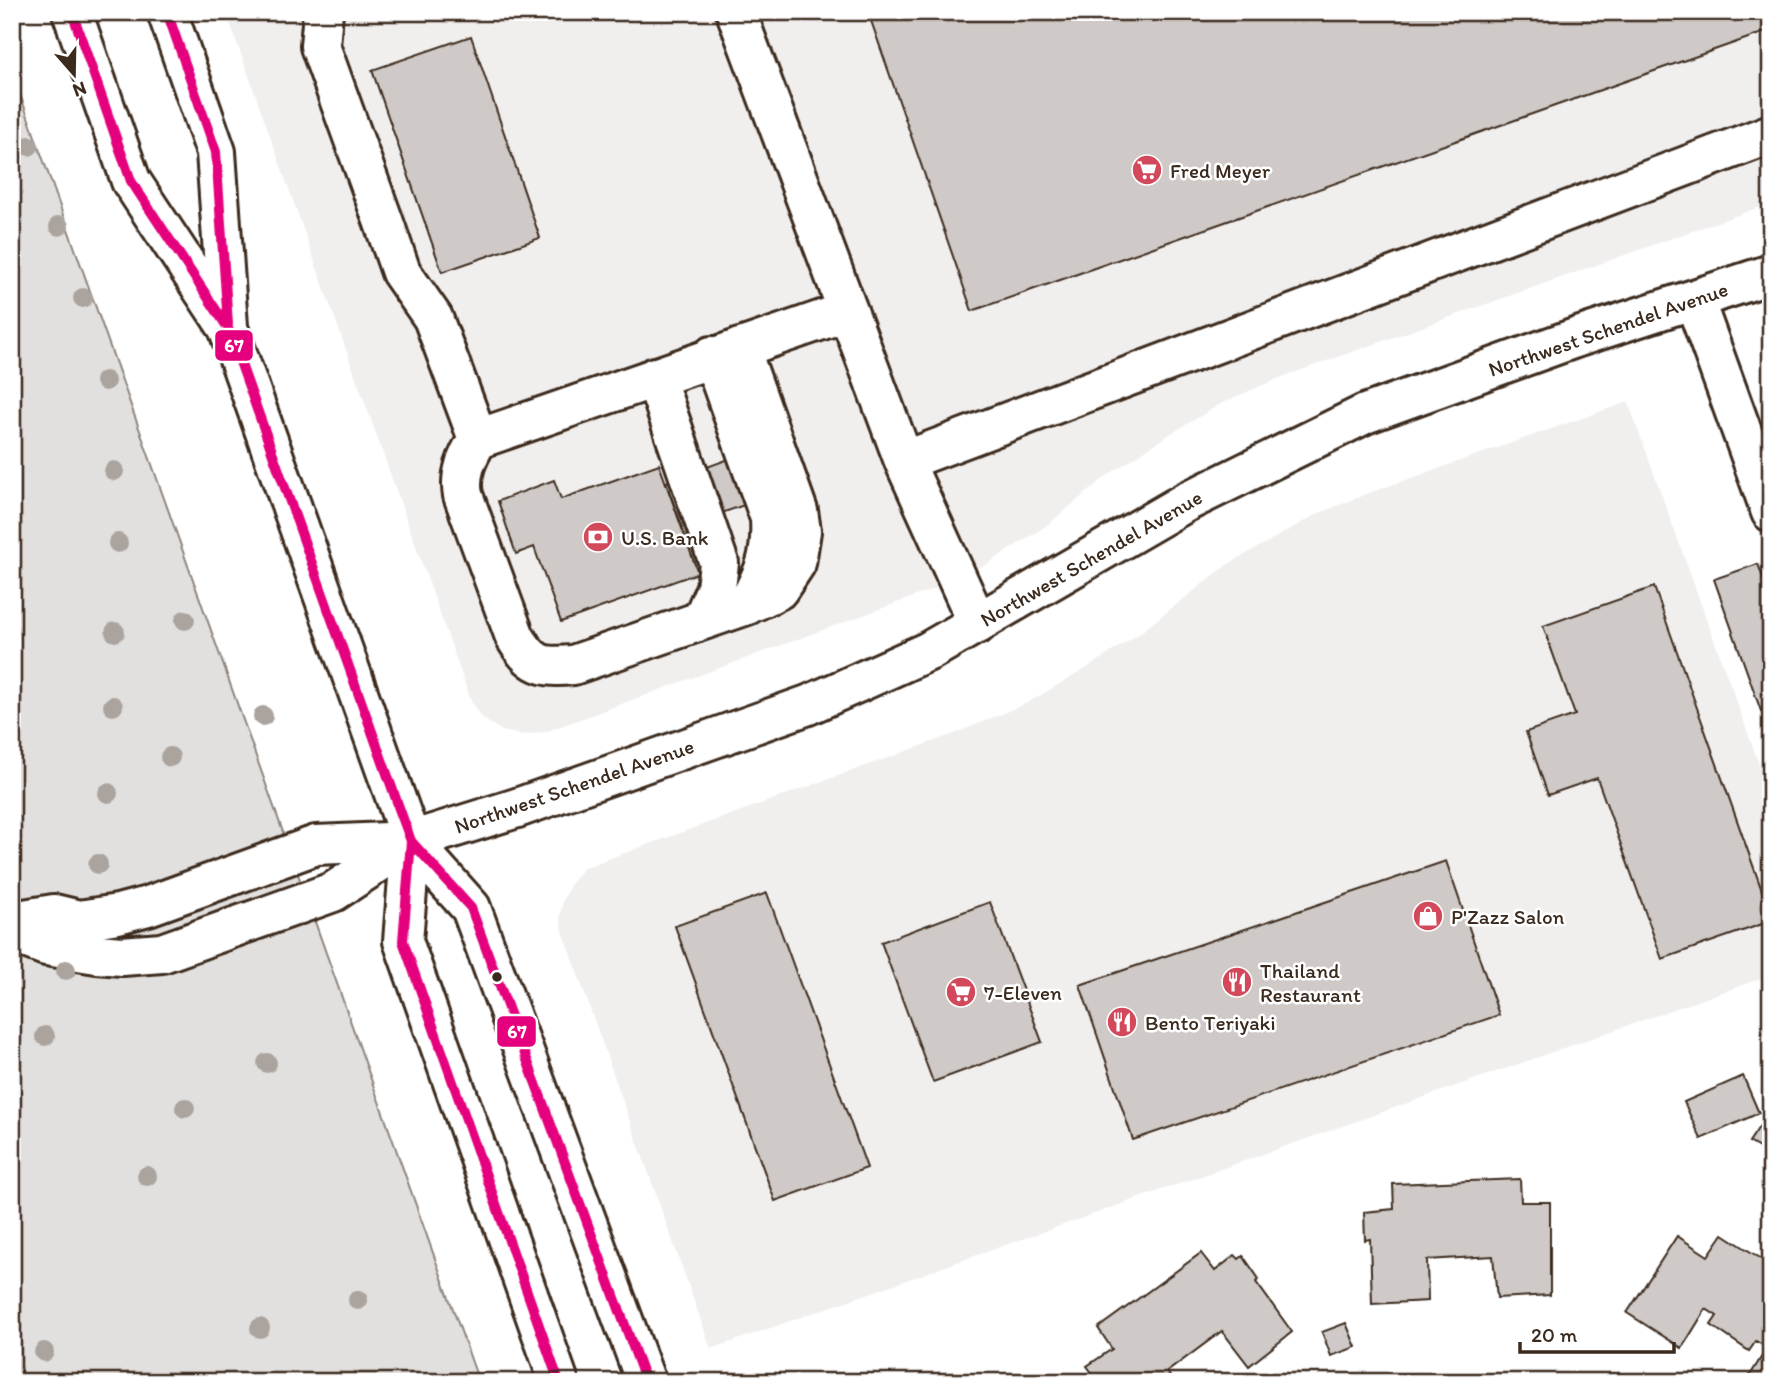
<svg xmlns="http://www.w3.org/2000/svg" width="1783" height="1394" font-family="Itim,sans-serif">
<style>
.built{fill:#f1efee}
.green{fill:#e2e0de;stroke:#8e857e;stroke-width:2}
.building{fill:#cfcac7;stroke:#3b2a1e;stroke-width:2}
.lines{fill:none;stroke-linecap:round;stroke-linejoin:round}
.minor-casing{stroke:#3b2a1e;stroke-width:44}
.major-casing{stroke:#3b2a1e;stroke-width:44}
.minor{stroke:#fff;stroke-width:38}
.major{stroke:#fff;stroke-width:38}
.bus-1-casing{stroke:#fff;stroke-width:16}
.bus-1{stroke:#e5007d;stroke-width:10}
.tree{fill:#aaa39e}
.bus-dot{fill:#3b2a1e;stroke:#fff;stroke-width:2.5}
.labels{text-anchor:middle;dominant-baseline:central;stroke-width:5;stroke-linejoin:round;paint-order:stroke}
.poi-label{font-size:21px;fill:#3b2a1e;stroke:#fff;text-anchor:start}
.street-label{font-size:21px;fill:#3b2a1e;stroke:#fff}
.line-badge{stroke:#fff;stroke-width:2.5}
.badge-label{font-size:19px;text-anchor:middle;font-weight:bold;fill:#fff}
</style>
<rect width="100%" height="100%" fill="#fff"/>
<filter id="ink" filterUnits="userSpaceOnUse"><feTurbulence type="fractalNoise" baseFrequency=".0143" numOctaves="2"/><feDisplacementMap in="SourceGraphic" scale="14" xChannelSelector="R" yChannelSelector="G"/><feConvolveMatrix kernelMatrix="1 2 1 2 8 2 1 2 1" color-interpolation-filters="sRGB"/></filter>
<g filter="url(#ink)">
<path class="built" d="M226,12h1545v191l-489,174 -58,25 -54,32 -59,39 -65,53 -59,38 -55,26 -387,142 -22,3 -21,-4 -19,-12 -12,-18z
M1628,402l143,395v178l-1060,374 -146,-411 -5,-20 3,-18 8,-17 12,-15 371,-134 73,-31 62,-36 48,-32 90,-70 90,-51 49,-20z"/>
<path class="green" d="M12,72l467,1310h-467z"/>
<path class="building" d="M868,12h903v18l-799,281z
M471,36l69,202 -98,34 -70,-202z
M781,440l17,46 -116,41 -16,-45z
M659,464l39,109 -137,49 -27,-75 -18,7 -18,-53 56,-21 7,19z
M1758,564l13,35v109l-10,3 -47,-132z
M1654,587l117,329v5l-109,38 -65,-181 -49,17 -22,-63 49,-17 -32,-89z
M1446,861l53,154 -366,125 -53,-155z
M767,893l100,275 -92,33 -100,-275z
M990,902l52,140 -109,40 -52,-140z
M1743,1076l16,37 -58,26 -17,-37z
M1761,1124l10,6v25l-22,-13z
M1520,1179l1,23h29v93l-53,3 -4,-42 -66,4 1,41 -56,3 -2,-65 -5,1 -1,-28 30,-3 -1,-25z
M1723,1234l48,31v117h-25l21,-34 -11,-7 -7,10 -38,-26 6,-9 -11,-7 -24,39 -55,-35 50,-77 31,20z
M1201,1253l14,18 20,-16 4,4 4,-3 16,23 -3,3 36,50 -43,34 -27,-35 -55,41 7,10h-75l-12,-16 25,-17 -14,-21z
M1346,1323l10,24 -25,9 -9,-24z"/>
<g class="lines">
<g class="minor-casing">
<path id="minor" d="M323,12l-3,34 63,174 18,52 32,46 45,121
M736,12l168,449 74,163
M1694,299l77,213
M740,348l58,163 3,20 -5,32 -18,27 -23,11
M712,356l58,162c2,39 -5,53 -23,87l-174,60c-32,3 -41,0 -58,-28l-52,-142c-4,-21 4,-38 15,-56l370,-128
M655,377l64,186 -3,25 -14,32
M904,461l867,-327
M12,921l42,-7 25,6 39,-6 30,-8 168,-61 95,-4 106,-33 291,-103 121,-54 257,-149 179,-88 213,-77 193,-63
M12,933l34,13 51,8 25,2 40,-3 171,-61 78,-51"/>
</g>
<g class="major-casing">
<path id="major" d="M72,12l59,169 97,147 183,513 60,67 175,474
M167,12l49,140 12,174
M411,841l-8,100 156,441"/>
</g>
<use href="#minor" class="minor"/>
<use href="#major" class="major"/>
<g class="bus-1-casing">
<path id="bus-1" d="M72,12l59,169 97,147 183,513 60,67 175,474
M167,12l49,140 12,172
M398,806l13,35 -8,100 156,441"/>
</g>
<use href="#bus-1" class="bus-1"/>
</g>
<g class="tree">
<circle cx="29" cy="146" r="10"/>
<circle cx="59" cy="226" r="10"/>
<circle cx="83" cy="298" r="10"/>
<circle cx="105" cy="381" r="10"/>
<circle cx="114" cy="471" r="10"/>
<circle cx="118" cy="543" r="10"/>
<circle cx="185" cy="620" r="10"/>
<circle cx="115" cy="632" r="10"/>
<circle cx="113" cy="706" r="10"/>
<circle cx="263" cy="716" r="10"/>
<circle cx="170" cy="757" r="10"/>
<circle cx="108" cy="793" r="10"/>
<circle cx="98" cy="864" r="10"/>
<circle cx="66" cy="970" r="10"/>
<circle cx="45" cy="1036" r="10"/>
<circle cx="267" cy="1063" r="10"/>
<circle cx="185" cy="1108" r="10"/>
<circle cx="147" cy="1176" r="10"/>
<circle cx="358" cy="1300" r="10"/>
<circle cx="260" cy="1328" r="10"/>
<circle cx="44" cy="1352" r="10"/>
</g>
</g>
<defs>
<g id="supermarket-disc" transform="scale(1.575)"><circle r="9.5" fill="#d1495b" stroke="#fff"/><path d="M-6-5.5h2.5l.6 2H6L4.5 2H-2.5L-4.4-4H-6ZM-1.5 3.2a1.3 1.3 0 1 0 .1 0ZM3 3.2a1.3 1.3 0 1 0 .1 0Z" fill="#fff"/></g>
<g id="bank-disc" transform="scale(1.575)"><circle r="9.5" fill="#d1495b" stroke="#fff"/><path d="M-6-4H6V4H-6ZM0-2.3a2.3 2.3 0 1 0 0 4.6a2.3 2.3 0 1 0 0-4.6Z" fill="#fff"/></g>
<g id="shop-disc" transform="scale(1.575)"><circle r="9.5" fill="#d1495b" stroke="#fff"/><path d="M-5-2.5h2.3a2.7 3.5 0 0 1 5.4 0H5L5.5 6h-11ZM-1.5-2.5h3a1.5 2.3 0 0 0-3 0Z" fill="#fff"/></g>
<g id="restaurant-disc" transform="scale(1.575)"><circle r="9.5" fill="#d1495b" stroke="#fff"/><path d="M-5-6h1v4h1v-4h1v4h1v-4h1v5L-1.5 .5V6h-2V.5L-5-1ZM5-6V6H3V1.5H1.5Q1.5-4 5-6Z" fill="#fff"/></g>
</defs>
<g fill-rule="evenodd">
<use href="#supermarket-disc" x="1147" y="170"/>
<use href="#bank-disc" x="598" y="537"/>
<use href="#shop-disc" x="1428" y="916"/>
<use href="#restaurant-disc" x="1237" y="982"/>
<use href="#supermarket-disc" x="961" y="992"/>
<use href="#restaurant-disc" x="1122" y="1022"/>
</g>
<circle class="bus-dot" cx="497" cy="977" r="6"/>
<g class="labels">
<g class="poi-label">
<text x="1170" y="170">Fred Meyer</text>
<text x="621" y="537">U.S. Bank</text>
<text x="1451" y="916">P'Zazz Salon</text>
<text x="1260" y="970">Thailand<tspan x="1260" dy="24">Restaurant</tspan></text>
<text x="984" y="992">7-Eleven</text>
<text x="1145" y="1022">Bento Teriyaki</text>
</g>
<g class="street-label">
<text transform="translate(1608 329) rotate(-19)">Northwest Schendel Avenue</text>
<text transform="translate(1091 558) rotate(-30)">Northwest Schendel Avenue</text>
<text transform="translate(574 786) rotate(-19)">Northwest Schendel Avenue</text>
</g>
</g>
<g class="line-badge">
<rect x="214" y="329" width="40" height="33" rx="7" fill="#e5007d"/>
<rect x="496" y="1015" width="41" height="33" rx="7" fill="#e5007d"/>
</g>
<g class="badge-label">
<text x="234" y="352">67</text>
<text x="517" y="1038">67</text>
</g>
<rect width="1783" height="1394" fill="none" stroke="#fff" stroke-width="42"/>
<rect x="21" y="21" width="1741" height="1352" fill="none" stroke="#3b2a1e" stroke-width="2.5" filter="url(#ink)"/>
<g transform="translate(74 74) rotate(160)" stroke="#ffffff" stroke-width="5" paint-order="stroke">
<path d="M0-5L12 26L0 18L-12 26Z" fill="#3b2a1e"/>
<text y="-10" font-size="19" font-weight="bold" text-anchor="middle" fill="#3b2a1e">N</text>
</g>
<path d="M1520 1342v10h154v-10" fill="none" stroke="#3b2a1e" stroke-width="3.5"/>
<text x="1531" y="1342" font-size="21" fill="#3b2a1e" stroke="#ffffff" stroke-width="5" paint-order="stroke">20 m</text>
</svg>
